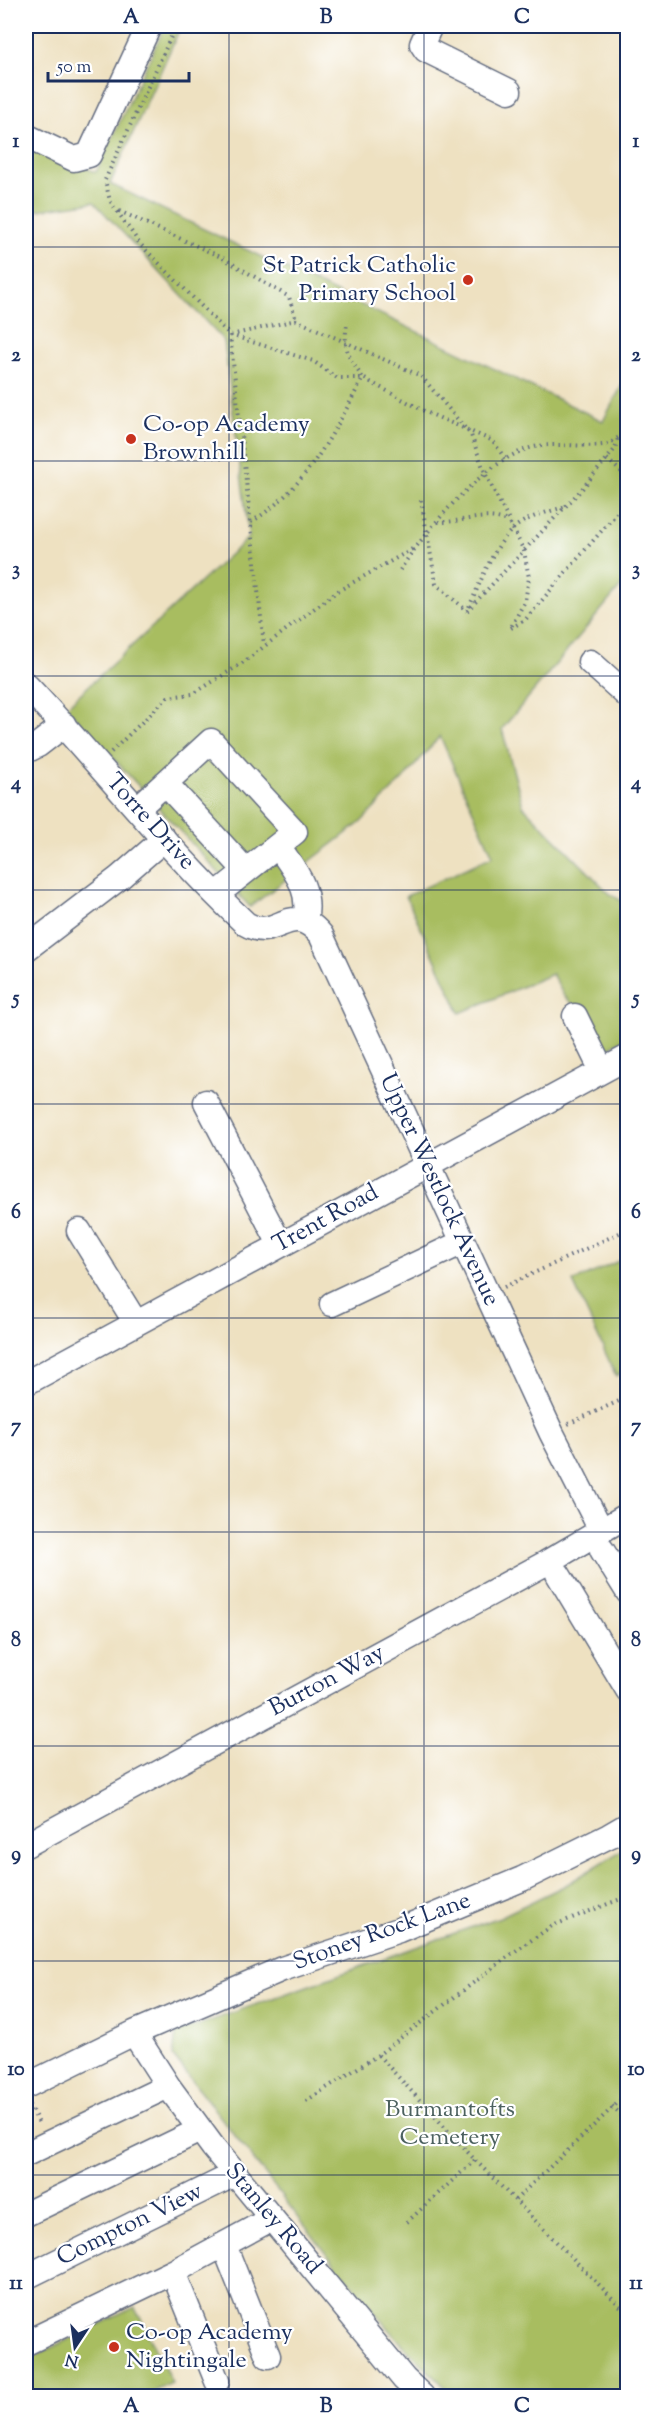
<svg xmlns="http://www.w3.org/2000/svg" width="653" height="2422" font-family="'Sorts Mill Goudy',serif">
<style>
.green{fill:#a8bd61;stroke:#627660;stroke-width:1.5}
.lines{fill:none;stroke-linecap:round;stroke-linejoin:round}
.minor-casing{stroke:#656d81;stroke-width:27}
.path{stroke:#656d81;stroke-width:4;stroke-dasharray:1.5 4.5;stroke-linecap:butt}
.minor{stroke:#fff;stroke-width:24}
.grid{fill:none;stroke:#1b2f5e;stroke-width:1.5;stroke-opacity:0.55}
.poi-dot{fill:#c8321e;stroke:#fff;stroke-width:2}
.labels{text-anchor:middle;dominant-baseline:central;stroke-width:4.5;stroke-linejoin:round;paint-order:stroke}
.poi-label{font-size:24px;fill:#1b2f5e;stroke:#fff;text-anchor:start}
.street-label{font-size:24px;fill:#1b2f5e;stroke:#fff}
.park-label{font-size:24px;fill:#4c615f;stroke:#fff}
.neatline{fill:none;stroke:#1b2f5e;stroke-width:2}
.grid-label{font-size:20px;text-anchor:middle;font-weight:bold;fill:#1b2f5e}
</style>
<rect width="100%" height="100%" fill="#fff"/>
<filter id="ink" filterUnits="userSpaceOnUse"><feTurbulence type="fractalNoise" baseFrequency=".0167" numOctaves="2"/><feDisplacementMap in="SourceGraphic" scale="12" xChannelSelector="R" yChannelSelector="G"/><feConvolveMatrix kernelMatrix="1 2 1 2 8 2 1 2 1" color-interpolation-filters="sRGB"/></filter>
<filter id="wash" filterUnits="userSpaceOnUse"><feTurbulence type="fractalNoise" baseFrequency=".008" numOctaves="4" result="noise"/><feDisplacementMap in="SourceGraphic" scale="24" xChannelSelector="R" yChannelSelector="G"/><feGaussianBlur stdDeviation="1.35" result="paint"/><feColorMatrix in="noise" values="0 0 0 0 0 0 0 0 0 0 0 0 0 0 0 0 0 1.4 0 .05"/><feComposite in="paint" operator="in"/></filter>
<g filter="url(#wash)">
<rect width="100%" height="100%" fill="#eee1c1"/>
<path class="green" d="M165,26h16l-71,158 493,237 24,-45v135l-7,8 7,7v53l-125,150 21,77 87,88 17,10v133l-23,14 -16,-32 -24,-23 -12,-22 -92,39 -54,-117 87,-40 -53,-120 -34,40 -46,47 -110,84 -184,-200 183,-170 -25,-196 -130,-139 -68,10v-66l70,26z
M627,1257v113l-11,6 -43,-94z
M627,1847v549h-173l-54,-54 -67,-80 -160,-206 3,-23 324,-116 66,-32z
M135,2307l37,76 -29,13h-117v-36z"/>
</g>
<g filter="url(#ink)">
<g class="lines">
<g class="minor-casing">
<path id="minor" d="M430,26l-8,18 4,6 83,41
M26,136l48,23 15,-4 60,-129
M590,662l38,34
M26,685c74,78 141,165 220,239 32,19 44,-26 75,11l230,497 50,98
M26,751l12,-6 26,-20
M165,783l81,88
M138,808l73,-67 84,91 -78,62
M278,846c17,25 34,43 27,75
M26,949l93,-71 45,-39
M575,1016l27,55
M206,1102l74,142
M79,1231l57,92
M332,1304l131,-62
M26,1383l602,-326
M602,1550l26,42
M558,1574l70,116
M26,1845l520,-282 82,-48
M134,2033l34,53 45,61 191,232 18,17
M26,2086l108,-53 148,-64 117,-39 123,-51 87,-43 19,-11
M26,2154l142,-68
M26,2214l174,-84
M224,2245l44,111
M173,2272l44,109
M26,2277l209,-103
M26,2343l147,-71 98,-53"/>
</g>
<path class="path" d="M176,26l-71,154 5,21 30,43 90,91 83,26 24,17h26l63,34 67,29 13,19
M119,211l102,46 68,40 7,23
M230,335l34,310
M231,335l65,-15 125,56 50,59 14,38 39,78 5,27 -4,23 -15,28
M607,459l21,19
M421,500l15,84 31,27
M251,522c55,-33 83,-90 112,-144 -15,-21 -20,-29 -16,-55
M438,522c22,1 51,-11 71,0
M400,570c26,-40 89,-117 139,-124 17,-3 55,2 69,-2 6,-3 13,-9 20,-12
M469,607c12,-25 23,-59 44,-78 13,-12 35,-17 51,-22
M467,611l114,-121 34,-41 3,-11
M511,628l14,-8 103,-120
M111,752l57,-55 25,-3 48,-30 95,-72 78,-44
M628,1103l-4,18 4,7
M504,1287l124,-58
M568,1424l60,-27
M378,2055l97,105 153,154
M306,2101l72,-46 136,-103 38,-26 76,-30
M29,2105l11,20
M612,2106l16,15
M515,2200l113,-107
M407,2222l68,-62"/>
<use href="#minor" class="minor"/>
</g>
</g>
<path class="grid" d="M229,26v2370M424,26v2370M26,247h602M26,461h602M26,676h602M26,890h602M26,1104h602M26,1318h602M26,1532h602M26,1746h602M26,1961h602M26,2175h602"/>
<g class="poi-dot">
<circle cx="468" cy="280" r="6"/>
<circle cx="131" cy="439" r="6"/>
<circle cx="114" cy="2347" r="6"/>
</g>
<g class="labels">
<g class="poi-label">
<text x="456" y="266" text-anchor="end">St Patrick Catholic<tspan x="456" dy="28">Primary School</tspan></text>
<text x="143" y="425">Co-op Academy<tspan x="143" dy="28">Brownhill</tspan></text>
<text x="126" y="2333">Co-op Academy<tspan x="126" dy="28">Nightingale</tspan></text>
</g>
<g class="street-label">
<text transform="translate(150 822) rotate(48)">Torre Drive</text>
<text transform="translate(439 1190) rotate(65)">Upper Westlock Avenue</text>
<text transform="translate(326 1219) rotate(-29)">Trent Road</text>
<text transform="translate(327 1681) rotate(-28)">Burton Way</text>
<text transform="translate(382 1932) rotate(-20)">Stoney Rock Lane</text>
<text transform="translate(273 2219) rotate(50)">Stanley Road</text>
<text transform="translate(130 2225) rotate(-26)">Compton View</text>
</g>
<g class="park-label">
<text x="450" y="2110">Burmantofts<tspan x="450" dy="28">Cemetery</tspan></text>
</g>
</g>
<rect width="653" height="2422" fill="none" stroke="#fff" stroke-width="66"/>
<g transform="translate(75 2347) rotate(193)" stroke="#ffffff" stroke-width="4.5" paint-order="stroke">
<path d="M0-4.5L10 22L0 15L-10 22Z" fill="#1b2f5e"/>
<text y="-9" font-size="16" font-weight="bold" text-anchor="middle" fill="#1b2f5e">N</text>
</g>
<path d="M48 72v9h141v-9" fill="none" stroke="#1b2f5e" stroke-width="3"/>
<text x="57" y="72" font-size="18" fill="#1b2f5e" stroke="#ffffff" stroke-width="4.5" paint-order="stroke">50 m</text>
<rect x="33" y="33" width="587" height="2356" class="neatline"/>
<g class="grid-label">
<text x="131" y="23">A</text>
<text x="326" y="23">B</text>
<text x="522" y="23">C</text>
<text x="16" y="147">1</text>
<text x="636" y="147">1</text>
<text x="16" y="361">2</text>
<text x="636" y="361">2</text>
<text x="16" y="575">3</text>
<text x="636" y="575">3</text>
<text x="16" y="789">4</text>
<text x="636" y="789">4</text>
<text x="16" y="1004">5</text>
<text x="636" y="1004">5</text>
<text x="16" y="1218">6</text>
<text x="636" y="1218">6</text>
<text x="16" y="1432">7</text>
<text x="636" y="1432">7</text>
<text x="16" y="1646">8</text>
<text x="636" y="1646">8</text>
<text x="16" y="1860">9</text>
<text x="636" y="1860">9</text>
<text x="16" y="2075">10</text>
<text x="636" y="2075">10</text>
<text x="16" y="2289">11</text>
<text x="636" y="2289">11</text>
<text x="131" y="2412">A</text>
<text x="326" y="2412">B</text>
<text x="522" y="2412">C</text>
</g>
</svg>
